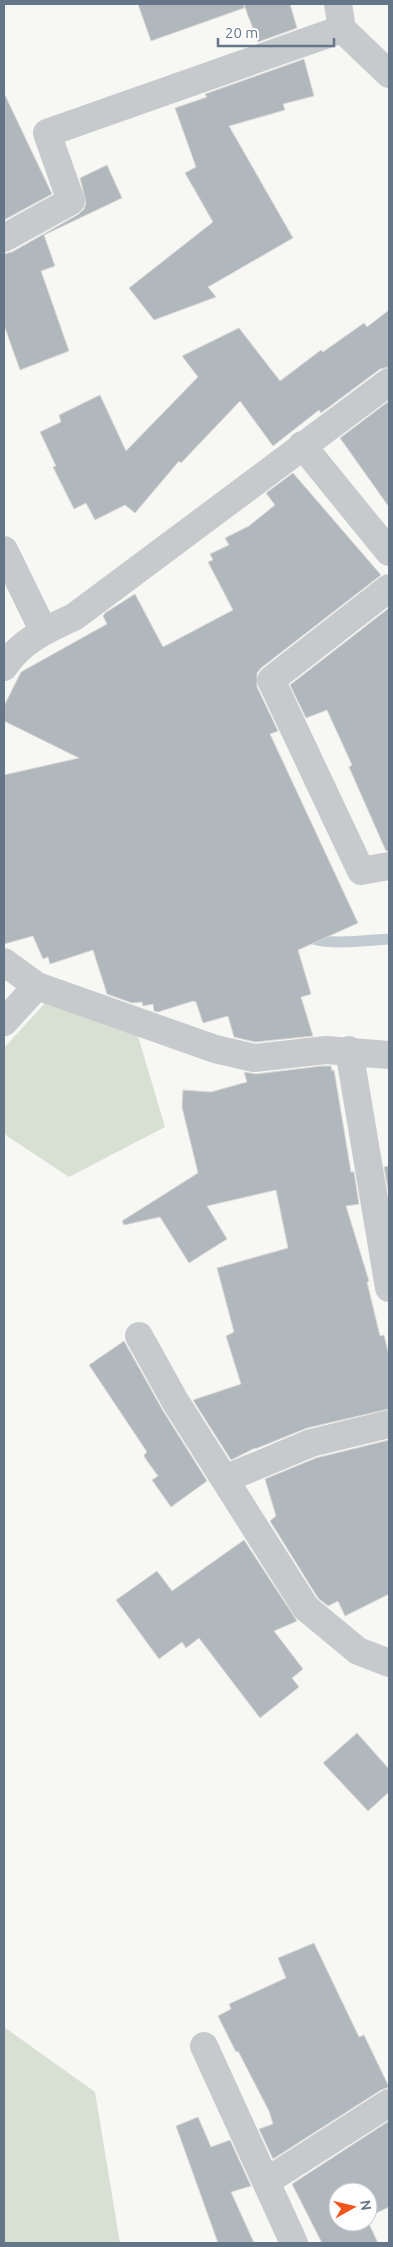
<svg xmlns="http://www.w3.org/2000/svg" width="393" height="2247" font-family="Ubuntu,sans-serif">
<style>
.green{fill:#d8e0d4}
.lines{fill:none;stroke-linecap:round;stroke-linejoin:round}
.stream{stroke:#c0ccd1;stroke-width:11}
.building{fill:#b0b7bd;stroke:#d9d9d6}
.minor{stroke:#c6cacd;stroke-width:28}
</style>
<rect width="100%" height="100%" fill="#f7f7f4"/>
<path class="green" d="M45,1003l93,33 27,91 -96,50 -62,-41 -3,-4v-84z
M4,2027l91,65 25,151h-116z"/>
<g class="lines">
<path class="stream" d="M305,935c15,12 64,5 84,4"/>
</g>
<path class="building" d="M138,4h152l7,24 -39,14 -14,-37v3l-93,33z
M304,59l10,37 -31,8 2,6 -56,16 64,112 -85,49 8,10 -62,23 -25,-32 84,-66 -28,-49 11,-6 -21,-59 32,-11 -2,-3z
M4,93l48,101 -48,26z
M107,165l15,33 -78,37 11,31 -14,5 28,80 -49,19 -16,-45v-71l8,-2 67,-38 5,-5 2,-6 -6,-25z
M389,310v57l-9,2 -59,44 -2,-3 -46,36 -33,-45 -59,62 -2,-2 -44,52 -10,-8 -30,15 -9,-17 -12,6 -21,-42 3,-1 -16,-34 21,-10 -2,-7 41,-20 26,56 72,-74 -16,-21 57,-28 41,53 41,-31 2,2 41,-29 3,4z
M389,401v106l-49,-69z
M293,473l88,102 -120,93 -4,5v14l21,44 -8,3 88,189 -60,27 13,44 -10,3 12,39 -58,6 -21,-5 -6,-21 -25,7 -7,-21 -3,-1 -35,11 -4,-1 -1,-7 -10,2 -1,-4 -10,1 -25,-9 -14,-44 -43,14 -2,-7 -5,2 -10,-23 -29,8v-169l75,-17 -75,-37v-15l17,-34 86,-48 -4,-8 2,-3 30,-19 28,53 70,-37 -25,-48 5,-2 -3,-6 19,-9 -4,-7 24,-12 26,-21 -9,-12z
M389,608v243h-3l-37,-84 3,-2 -25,-55 -21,8 -16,-33z
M322,1066h9l1,5 2,-1 17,102h3l5,32 -13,2 23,75 -2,1 13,54 4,-1 5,21v53l-82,19 -52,21v-1l-24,12 -38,-60 48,-16 -15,-48 8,-4 -17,-64 71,-20 -12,-58 -69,16 20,33 -38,24 -29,-46 -36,8 -2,-4 76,-48 -16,-66 1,-17 28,2 36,-10 -3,-10 12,2z
M389,1166v29l-5,-28z
M124,1341l38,68 45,72 -36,26 -19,-27 6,-4 -13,-18 -1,-3 3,-3 -58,-87z
M389,1440v154l-44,22 -7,-15 -10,5 -10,-8 -48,-77 6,-5 -11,-37 51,-21z
M244,1540l53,81 -23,10 29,38 -11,9 7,9 -39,31 -61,-80 -13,10 -4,-6 -23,17 -43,-59 41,-29 15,20z
M357,1733l32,36v23l-21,19 -45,-48z
M314,1943l45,94 5,-2 25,52 -8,3 -108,69 -14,-30 14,-5 -4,-13 -31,-60 -2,1 -18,-36 13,-7 -2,-5 57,-26 -8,-20z
M198,2117l13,30 19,-7 21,46 -20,6 23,51h-36l-42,-117z
M389,2121v86l-21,10v-25h-30v30h30l10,21h-56l-30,-59z"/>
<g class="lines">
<path class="minor" d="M338,4l4,25 47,45
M4,238l67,-37 -24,-68 295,-104
M302,445l87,107
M4,550l39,80
M389,588l-118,92 90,191 28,-5
M4,667c16,-25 43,-38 70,-50l315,-235
M4,962l33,24 -33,36
M37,986l178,63 39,9 72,-8 63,5
M349,1050l40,238
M139,1336l36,65 131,207 52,43 31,12
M225,1479l86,-36 78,-19
M204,2046l90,197
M267,2181l122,-78"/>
</g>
<rect width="393" height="2247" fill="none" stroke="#647687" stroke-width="10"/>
<g transform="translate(353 2207) rotate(82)"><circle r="24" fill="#ffffff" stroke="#c1c8cf"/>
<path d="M0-4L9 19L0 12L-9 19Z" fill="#f1541a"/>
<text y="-8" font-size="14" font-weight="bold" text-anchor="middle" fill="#647687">N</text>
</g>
<path d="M218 38v8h116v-8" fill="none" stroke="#647687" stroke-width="2.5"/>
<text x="225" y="38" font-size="15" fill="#647687" stroke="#ffffff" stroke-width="4" paint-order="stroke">20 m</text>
</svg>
